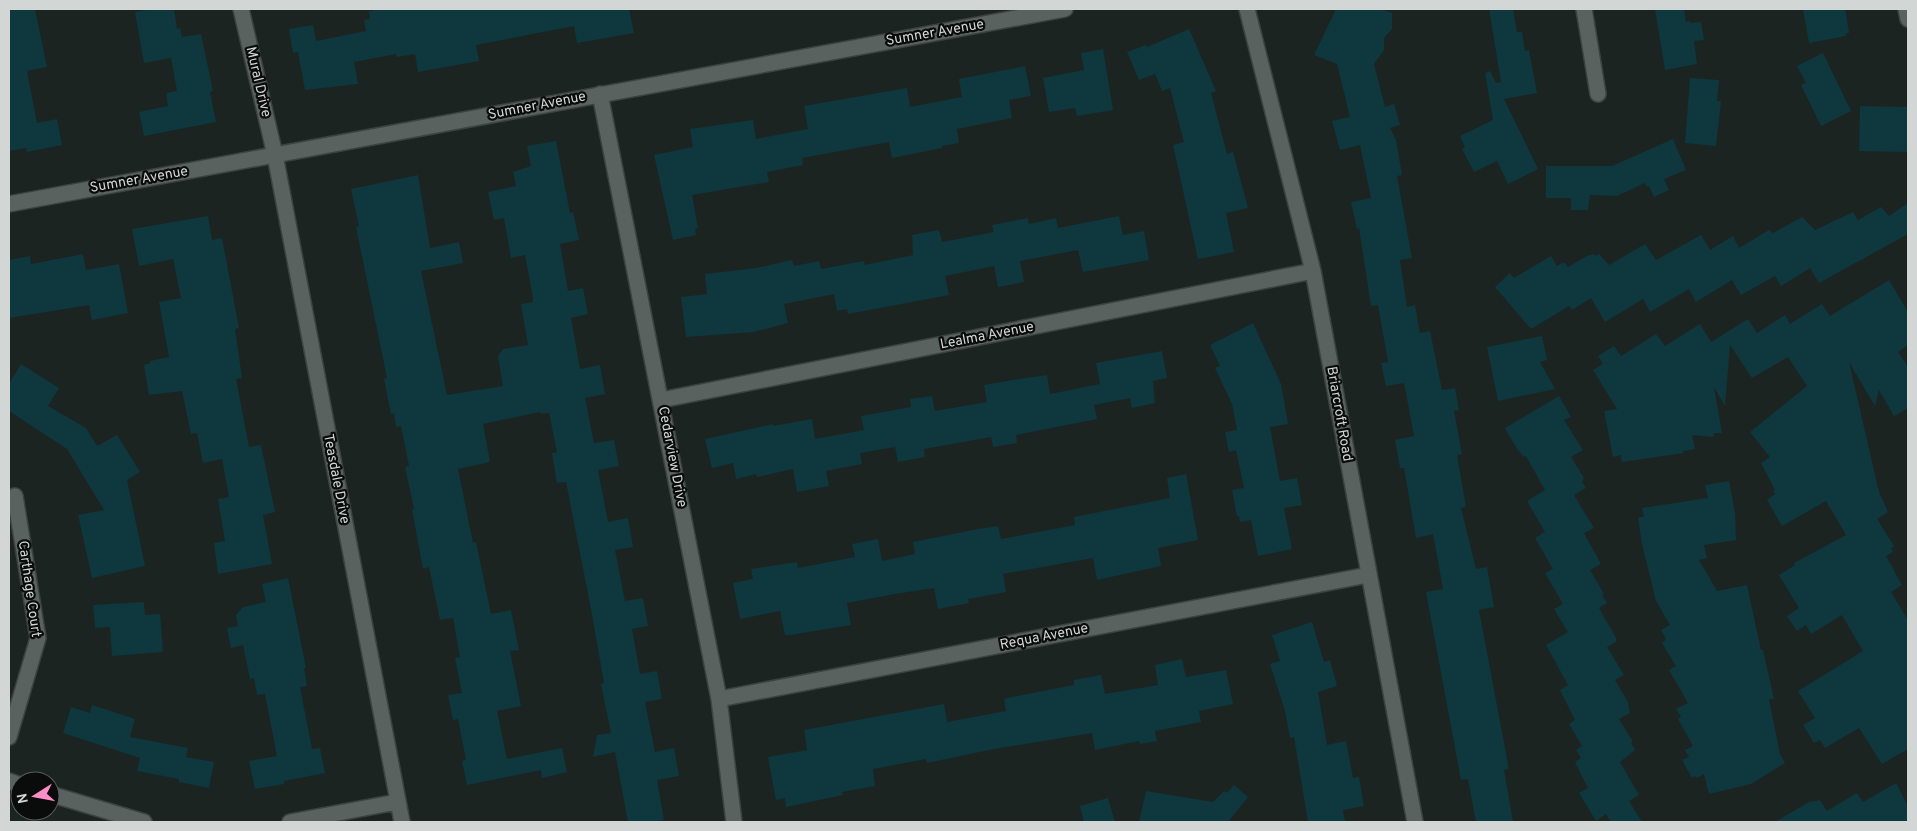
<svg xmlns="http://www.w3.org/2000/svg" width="1917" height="831" font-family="Overpass,sans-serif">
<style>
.building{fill:#0e373e}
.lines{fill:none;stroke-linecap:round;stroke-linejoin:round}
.street-casing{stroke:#3c4240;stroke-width:18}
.street{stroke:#5a6260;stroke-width:15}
.labels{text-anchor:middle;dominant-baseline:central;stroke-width:4.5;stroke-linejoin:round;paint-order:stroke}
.street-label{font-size:14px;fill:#d2d7d5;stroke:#090c0b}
</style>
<rect width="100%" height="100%" fill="#1c2422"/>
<path class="building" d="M9,9h26l12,58 -20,4 10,52 20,-4 5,26 -35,7 -1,-4 -17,3z
M151,9h23l3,20 3,-1 2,9 19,-3 12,57 -3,1 6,30 -72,14 -5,-24 29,-6 -2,-13 11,-2 -6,-33 -27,5 -9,-51z
M381,9h248l5,24 -57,10 -3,-17 -98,19 3,16 -61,11 -3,-18 -18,3 -1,-3 -42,8 4,22 -53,6 -7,-38 -5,1 -4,-24 24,-4 3,16 50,-10 -2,-11 6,-1 -1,-8z
M1336,9h45l11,4v16l-8,9v12l-10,14 11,43 9,-3 6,21 -10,3 6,12 6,35 -5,1 15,82 -12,2 7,47 8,-2 5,28 10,-2 12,59 13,-2 4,22 -5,1 8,43 -5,1 9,52 -5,1 15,61 11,-2 7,40 -15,3 29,154v5l-4,1 9,52h-37l-8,-43 -7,1 -35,-188 17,-3 -10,-55 -17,4 -12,-70h-4l-5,-28 19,-4 -10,-53 -18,3 -5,-23 7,-1 -4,-23 -6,-34 -7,1 -12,-78 -2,1 -6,-27 20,-4 -11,-53 -20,5 -8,-29 18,-4 -13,-53 -23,-9z
M1489,9h24l4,23h5l3,19 4,-1 8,43 -33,6 34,70 -30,15 -11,-23 -23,11 -12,-23 3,-2 -5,-11 33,-16 -8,-47 5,-2 6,12 5,-1z
M1655,9h29l2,13 4,-1v2l11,-1 3,18 -10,1 3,23 -32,6z
M1803,9h42l4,24h-3v3l-37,7z
M1189,29l27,62 -5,2 16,61 6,-2 15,56 -22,5 8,39 -36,7 -25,-114 11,-3 -14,-54 -8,3 -7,-17 -16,6 -12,-28 19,-7 1,2z
M1103,49l10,61 -36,6 -2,-8 -26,4 -6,-34 41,-8 -3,-17z
M1823,53l28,58 -30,15 -20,-41 5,-2 -9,-17z
M1025,66l6,30 -22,4 3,18 -55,11 2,14 -17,3v2l-50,10 -3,-16 -87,16 1,7 -36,7 2,10 -77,13 6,33 -3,1 1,6 -23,5 -19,-85 39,-8 -3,-18 63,-9 3,19 52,-10 -4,-23 103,-18 3,19 52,-10 -3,-18z
M1690,78l29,2 -2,21h4l-5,45 -31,-3z
M1860,106l48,1v45l-49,-1z
M1673,139l13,31 -22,9 5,11 -15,7 -5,-11 -2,1 -2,-4 -28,13 -27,-1 -2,15h-17v-12h-25v-32h66z
M556,141l14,72 3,-1 6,28 -19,4 8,47 15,-3 5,26 -17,4 9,51 20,-4 5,29 -20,4 9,45 20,-3 5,26 -21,4 10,52 20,-4 5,29 -18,3 10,51 18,-3 5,28 -16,3 8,45 17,-3 5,28 -17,3 10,50 19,-4 5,28 -22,4 7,40 -14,2h-22l-13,-70 -22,5 4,-22 14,-2 -10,-49 3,-1 -13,-74 -25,-127 -9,1 -5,-30 5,-1 -8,-39 -8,1 -1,-2 -57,12 7,38 -32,7 15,74 3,-1 15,72 20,-4 8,40 -9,1 11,55 -24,5 10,48 55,-11 5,24 -25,6 -1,-8 -74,15 -5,-24 4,-1 -8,-41 -5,1 -5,-25 14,-2 -7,-35 5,-1 -7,-39 -13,2 -11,-53 -6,2 -11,-60h2l-9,-42 4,-1 -8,-40 -5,1 -2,-14 -3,1 -7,-35 3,-1 -31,-151 3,-1 -8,-37 67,-14 12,73 29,-6 4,21 -42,8 26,124 56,-9 -5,-30 5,-7 25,-4 -7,-41 12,-2v-4l-8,-43 -14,3 -7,-40 -10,2 -6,-28 28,-6 -3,-14 18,-6 -4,-20z
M1908,203v31l-89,49 -9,-15 -29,18 -6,-10 -34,19 -9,-15 -36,22 -7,-13 -39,23 -7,-13 -38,23 -14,-24 -19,12 -3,-4 -38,23 -36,-42 15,-14 4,5 37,-22 6,10 7,-4 4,5 19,-11 7,-2 1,2 4,-2 10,11 36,-21 11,16 45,-25 9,15 23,-14 6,12 30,-18 4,3 29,-16 13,13 38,-18 5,8 23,-13 8,9z
M208,216l4,24 10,-2 17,90 -4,1 7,49 -6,1 13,68 12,-2 14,67 -12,3 9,49 -54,10 -4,-31 11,-2 -7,-42 11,-2 -7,-38 -19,4 -6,-30 -6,1 -9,-43 -33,4 -5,-30 7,-2 -1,-2 19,-4 -10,-55 22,-4 -8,-39 -34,7 -7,-37z
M1119,216l4,19 21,-4 5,29 -66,12 -5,-22 -58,11 4,21 -26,5 -4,-21 -49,10 4,19 -101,19 -1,-5 -10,2 -3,-17 -50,10 4,19 -34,9 -68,5 -5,-40 26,-3 -2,-20 51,-6 36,-8 2,6 25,-5 2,8 43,-8 1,4 48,-10 -1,-20 27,-5 3,12 52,-10 -2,-7 36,-7 1,6 27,-6 2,10z
M83,254l3,16 33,-6 9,49 -36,7 -3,-15 -80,13v-58l21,-4 1,8z
M1889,280l19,32v33l-10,7 10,15v41l-14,8 -15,-26 -4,16 -26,-44 30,130 9,20 -11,7 17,27 -3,2 2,4 -7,4 16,29 -11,7 17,28v129l-26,15 -23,-36 -34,20 -5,-8 -6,3 -11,-18 12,-7 -17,-27 65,-40 -21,-36 -31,19 -5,-9 -9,6 -10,-15 12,-8 -20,-33 16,-10 -1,-2 52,-28 -20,-34 -44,25 -15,-26 8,-6 -2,-3 2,-1 -14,-27 9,-6 -20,-25 57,-46 -19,-29 -36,21 -22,-33 -5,61 -11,-19 8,46h-8l-1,4 -21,-2 3,14 -12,2 1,2 -62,9 -1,-7 -8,2 -9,-46 13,-2 -24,-39 10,-6 -5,-8 16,-10 7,10 35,-22 9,12 35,-22 11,18 37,-23 9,14 28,-18 5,9 32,-20 8,12z
M1253,323l28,61 7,40 -18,3 10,54 17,-3 5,27 -18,3 8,41 -34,7 -7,-36 -11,2 -1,-6h-2l-5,-26 12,-2 -8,-38 -7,2 -4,-20 12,-2 -5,-26 -17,-36 5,-2 -10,-21z
M1542,336l5,24 -7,2 15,27 -57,12 -11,-54z
M1162,351l5,27 -14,3 2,22 -23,5 -2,-10 -36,7 3,14 -81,16 1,8 -24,4 -2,-10 -67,12 1,8 -27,5 -3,-15 -35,6 2,11 -36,7 3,15 -32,6 -4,-23 -36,8 -1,-3 -20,5 -3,-16 -21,5 -7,-29 68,-15v2l39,-7 3,20 49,-9 -3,-14 50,-9 -1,-8 22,-3 3,15 52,-9 -3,-17 29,-5 34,-5 3,19 50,-10 -4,-21z
M21,364l38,24 -11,18 38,22 11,18 20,-11 23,37 -13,8 18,86 -53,12 -14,-63 26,-5 -37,-61 -58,-38v-27z
M1559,396l12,21 -7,3 19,30 -12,7 13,21 -2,4 4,6 -12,7 20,33 -10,5 17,31 -11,6 14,24 -2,1 5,8 -8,5 17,30v4l-9,5 17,28 -9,5 13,22 2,11 -11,6 14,23 -2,1 4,7 -15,12 19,33 -10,6 13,21h-31l-5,-8 -10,7 -17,-28 9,-5 -13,-26 6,-4 -5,-8 6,-4 -13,-22 6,-4 -15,-30 8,-5 -22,-40 22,-13 -14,-23 9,-5 -18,-31 8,-4 -18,-31 10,-6 -18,-31 18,-11 -19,-34 -2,1 -7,-8 -12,-21z
M1186,474l12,66 -40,8 3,18 -64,14 -4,-22 -90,16 3,18 -38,7 1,4 -31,6 -4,-21 -39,6 -48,9 4,22 -61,10h-5l-5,-24 -40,8 -7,-36 20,-4 -2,-10 46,-7 1,6 57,-11 -3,-13 26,-5 4,22 33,-7 -2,-12 65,-13 20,-3 3,13 74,-14 -1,-8 96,-19 -3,-20z
M1729,481l6,32 1,27 -32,5 3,13 -8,2 18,31 30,-6 14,65h2l11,49h-5l11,55 5,9 -34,21 -42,10 -5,-20 -7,4 -2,-2 -3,2 -10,-18 7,-3 -4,-7 8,-4 -15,-27 3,-2 -5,-8 12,-6 -19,-33 7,-4 -14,-23 4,-4 -5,-9 9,-5 -14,-24 -14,-57 -4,-27h6l-2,-9 66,-10 -3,-13z
M288,578l18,90h-2l3,18 -7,1 12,62 8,-1 5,25 -41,8v3l-29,5 -6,-28 28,-5 -12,-62 -8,1 -3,-17 -4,1 -7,-34 -12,3 -4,-20 11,-2 -2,-11 7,-8 23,-5 -4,-18z
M144,602l1,13 15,-1 3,38 -51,4 -2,-29 -15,1 -2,-23z
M1312,622l12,40 6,-2 7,26 -19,6 9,53 19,-4 7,37 6,-1 5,29 -21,4 2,12h-37l-14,-85 -4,1 -5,-27 -15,-47 10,-3 -8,-26z
M1182,659l4,18 40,-7 7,34 -34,7 2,11 -46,9 2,10 -17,3 -1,-3 -44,9 -3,-17 -98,16 -67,14 -1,-4 -53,10 2,17 -33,6 1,3 -57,12 -1,-9 -9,2 -8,-43 39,-7 -3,-20 140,-26 3,18 59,-11 -2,-12 3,-1 67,-13v-5l27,-5 4,19 53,-9 -3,-20z
M92,705l43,14 -5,18 58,11 -2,9 28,5 -5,26 -30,-6v-3l-42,-8 3,-13 -77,-25 8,-26 19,6z
M1896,783l12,23v16h-133l34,-20 11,-2 7,11 30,-18 6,9z
M1234,785l14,12 -20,25h-89l7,-31 67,11 11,-11 3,2z
M1108,798l7,24h-31l-4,-16z"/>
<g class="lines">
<g class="street-casing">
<path id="street" d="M241,9l34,146 127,667
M1247,9l66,262 102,551
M1584,9l14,85
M1906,9l2,10
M600,94l119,605 15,123
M9,204l1056,-195
M661,400l652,-129
M719,699l649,-124
M9,737l29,-99 -23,-142
M9,781l11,4
M50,794l94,28
M290,822l107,-20"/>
</g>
<use href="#street" class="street"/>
</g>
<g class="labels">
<g class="street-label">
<text transform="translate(935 33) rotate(-10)">Sumner Avenue</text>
<text transform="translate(258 82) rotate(77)">Mural Drive</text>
<text transform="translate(537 106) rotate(-11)">Sumner Avenue</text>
<text transform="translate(139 180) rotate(-10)">Sumner Avenue</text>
<text transform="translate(987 336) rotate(-11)">Lealma Avenue</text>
<text transform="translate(1339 414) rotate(80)">Briarcroft Road</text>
<text transform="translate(672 457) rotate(79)">Cedarview Drive</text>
<text transform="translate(336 479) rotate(79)">Teasdale Drive</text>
<text transform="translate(29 589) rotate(82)">Carthage Court</text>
<text transform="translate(1044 637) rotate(-11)">Requa Avenue</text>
</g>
</g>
<rect width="1917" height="831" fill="none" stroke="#d2d7d5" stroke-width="20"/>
<g transform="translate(35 796) rotate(259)"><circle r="24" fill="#090c0b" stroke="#595d5c"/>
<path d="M0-4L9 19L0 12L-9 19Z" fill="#fb8fc5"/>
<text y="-8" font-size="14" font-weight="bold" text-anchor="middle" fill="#d2d7d5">N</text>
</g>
</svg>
